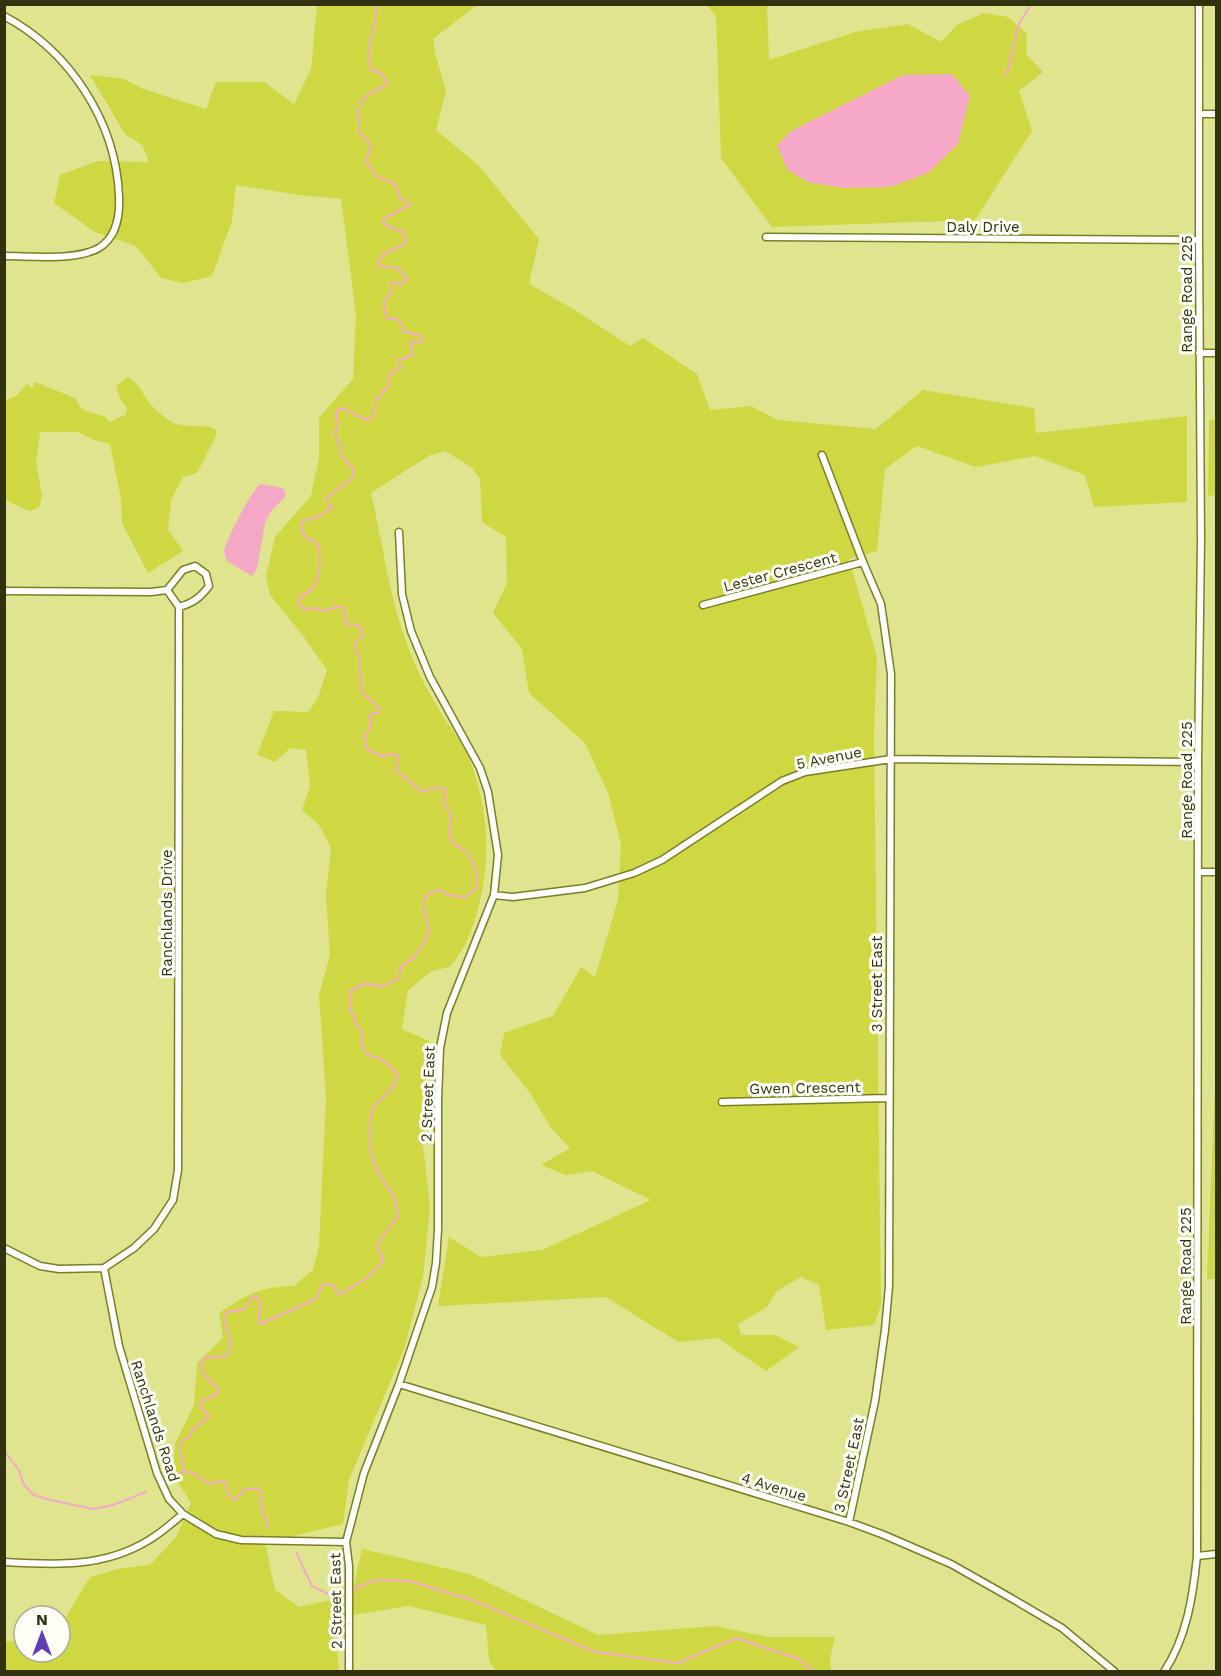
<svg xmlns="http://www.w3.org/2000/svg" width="1221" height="1676" font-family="'Work Sans',sans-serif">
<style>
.green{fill:#cfd743}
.water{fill:#f5a7c8}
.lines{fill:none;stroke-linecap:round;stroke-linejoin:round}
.stream{stroke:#f5a7c8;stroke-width:2}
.street-casing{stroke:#7a7f26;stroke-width:9}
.street{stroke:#fff;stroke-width:6}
.labels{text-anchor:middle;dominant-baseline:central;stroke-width:6;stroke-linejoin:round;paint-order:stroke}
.street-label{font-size:15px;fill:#31330f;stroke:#fefff7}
</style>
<rect width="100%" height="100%" fill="#dee58e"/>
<path class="green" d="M317,5h160l-44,34 2,14 11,38 -10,39 43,36 60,73 -10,45 44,25 57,37 13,-8 54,36 13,36 41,-4 27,14 98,9 47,-39 111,18 2,25 151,-17v86l-93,5 -9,-32 -50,-19 -59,11 -59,-21 -32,23 -8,82 -28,8 28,98 -3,76 7,572 -7,20 -48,5 -7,-45 -18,-8 -24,14 -10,16 -29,17 3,11h34l24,12 -33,24 -48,-33 -40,4 -72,-45 -168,9 11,-69 32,20 61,-7 109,-50 -59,-29 -26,4 -25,-10 29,-17 -19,-20 -21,-35 -30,-38 4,-22 49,-17 28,-49 14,10 23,-77 3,-56 -13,-51 -23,-50 -56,-50 -7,-44 -29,-36 14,-30 -1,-46 -24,-15 -2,-43 -9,-12 -26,-16 -15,4 -59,38c12,51 18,105 37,154 9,24 21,47 35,69 8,13 20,28 26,42 23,57 23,121 0,178 -4,11 -12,21 -19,31l-18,4 -24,19 -6,39 27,12 -6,103 7,64 -7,69 -19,72 -55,131 -6,44 -78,19 10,47 24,17 53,-12 10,-46 108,25 128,61 118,-9 52,11h67l-5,22 1,12h-336l-6,-11 -3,-35 -77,-19 -74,12 4,53h-334l-1,-29 20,-2v12h36v-25l30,-50 32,-9 28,-3 26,-28 15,-34 -18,-29 2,-30 19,-39 3,-42 26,-25 -4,-25c29,-19 40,-26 75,-27l19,-16 6,-25 7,-148 -7,-102 11,-40 -4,-60 5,-47 -12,-23 -17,-15 8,-24 -4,-36 -16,-2 -15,14 -18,-7 17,-44 34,1 10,-14 9,-28 -26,-37 -31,-38 -4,-19 9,-39 36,-41 8,-38v-40l34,-39 3,-64 -15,-116 -42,-4 -63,-10 -4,36 -20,55 -29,7 -22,-5 -25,-32 -41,-14 -41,-29 6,-28 38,-14 51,1 -6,-16 -18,-12 -35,-59 34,4 19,10 63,20 10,-27h48l30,22 17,-35z
M707,5h60l2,55 86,-28 53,-8 33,18 16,-17 27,-12 24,4 19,17 -1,20 17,18 -24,19 13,40 -57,89 -203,7 -51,-69 -5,-142z
M127,377c12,6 14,14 21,24 5,7 15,15 22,20 15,9 34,1 46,9v6l-19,37 -14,4 -12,23 -3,30 15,21 -35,22 -26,-50 -1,-24 -11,-55 -16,-4 -16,-8h-38l-4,31 6,33 -3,12 -10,3 -24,-11v-100l10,-3 12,-13 5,4 3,-6 40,16 6,10 7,4 16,4 6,6 16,-8 1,-6 -7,-10 -4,-12z
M1209,419l7,1v75l-8,1z
M1216,1058v221h-9z"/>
<path class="water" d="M952,74l18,22 -12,48 -30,29 -38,14 -47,1 -35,-6 -20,-12 -11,-24 14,-15 112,-56z
M260,484l23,4 3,8 -15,15 -6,12 -8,46 -5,7 -25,-15 -3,-9c2,-12 27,-61 36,-68z"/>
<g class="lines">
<path class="stream" d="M1006,77l13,-53 12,-20
M4,1451l15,19 4,13 9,11 14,5 47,10 20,-4 33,-13
M183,1471c0,-11 -4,-20 -2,-29l8,-5 4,-8 16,-12 -8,-11 1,-5 15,-7 1,-5 -14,-14 -3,-11 4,-6 22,-2c8,-14 -3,-27 -3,-41l3,-3 17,-3 9,-13h3l5,10 -3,12 2,6 54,-24 10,-16 9,1 5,9h4c7,-7 18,-11 26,-17 5,-3 10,-11 14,-15v-7l-5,-7 1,-5 20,-27c-2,-27 -14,-29 -23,-50 -6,-13 -6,-32 -5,-46 0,-21 27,-26 27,-46 -4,-4 -11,-13 -16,-15 -13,-4 -14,-2 -20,-15 5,-12 -1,-14 -7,-23v-7l-4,-3v-20l16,-8c12,6 23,3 33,-6l2,-11c13,-5 28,-25 27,-39 -1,-13 -9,-21 -1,-33l14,-4 6,5 18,2 11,-8c2,-12 -2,-32 -12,-39 -6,-4 -11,-5 -14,-12 -3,-9 2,-16 1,-24l-7,-10 2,-14 -2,-2h-11l-11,4c-9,-8 -17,-15 -27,-22l4,-14 -5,-2 -13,2 -14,-7 -3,-12c2,-4 7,-8 7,-13 0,-4 -2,-5 -1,-10l9,-1v-5l-17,-16 -3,-33 -4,-13 1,-5 7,-5 -4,-11 -14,-1 1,-5 -2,-11 -3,-2 -18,5 -9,-3 -9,1 -7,-5c0,-12 9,-8 15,-16 7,-9 8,-31 5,-42 -8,-10 -19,-7 -16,-25l16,-4 15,-10 -5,-3 -2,-6 25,-18 3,-7 -1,-5 -11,-11 -1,-9 -6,-14 3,-11 -2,-10 3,-5c11,0 18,10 29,12l4,-2 4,-18 12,-14 1,-11 12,-8 -3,-7 14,-4 -1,-15 8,2 4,-3 -3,-5 -16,-3 -3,-10 -5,-3h-8c-5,-13 -7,-17 4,-27l-1,-9 3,-1 7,3 6,-7 -10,-10 -18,-2 -1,-5 5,-6 21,-11 2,-4 -3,-8c-6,-3 -15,-4 -20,-9l2,-5 25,-13 -5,-4 -4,-1 -7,-17c-5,-2 -16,-4 -19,-9 -4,-5 -4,-8 -9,-13l5,-15 -2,-4 -9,-8c0,-8 -4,-17 -2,-25 3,-15 19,-17 29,-26l-5,-9 -11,-4c-6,-27 5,-40 6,-66
M183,1471l10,2 16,11 12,-3 5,1 3,14 6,4 9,-10 13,-2 4,3 1,19 6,17
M175,1481l8,-10
M296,1552l16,34 23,11 12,-5
M352,1590l23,-10 34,1 66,20 120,51 83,11 58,-25 63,21 16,13"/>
<g class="street-casing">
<path id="street" d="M4,16c66,35 112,106 115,180 1,20 -2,41 -20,52 -23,13 -68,8 -95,8
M1199,114h17
M766,237l433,3
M1199,353h17
M822,455l41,107 18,42 10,70 -2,612 -4,44 -10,71 -26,121
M167,590l16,-20 12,-4 11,8 3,12c-9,12 -16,17 -30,21
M4,591l147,1 16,-2
M703,605l160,-43
M1199,872h17
M494,895l19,2 72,-9 49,-15 28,-13 120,-79 23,-9 86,-13 307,3
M722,1102l166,-4
M4,1248l36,18 19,3 45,-1 30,-20 20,-19 19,-29 5,-30 1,-563 -12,-17
M104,1268l15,78 38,127 12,26 14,15 33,20 25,6 105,2
M399,1384l450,138 35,13 67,29 60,34 51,30 53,44
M1197,1556l19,-2
M4,1562c51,3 100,6 145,-22 12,-7 23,-17 34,-26
M349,1672v-106l-3,-24 18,-69 35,-89 33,-97 4,-24 2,-34v-129l2,-52 7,-35 47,-118 4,-40 -10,-63 -8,-24 -50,-91 -19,-46 -9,-37 -3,-62
M1164,1672c23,-35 29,-76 33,-116l1,-794 3,-222 -2,-300v-236"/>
</g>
<use href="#street" class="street"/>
</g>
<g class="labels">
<g class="street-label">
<text x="983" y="227">Daly Drive</text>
<text transform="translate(1187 294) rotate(-90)">Range Road 225</text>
<text transform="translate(780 572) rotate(-15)">Lester Crescent</text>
<text transform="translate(829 758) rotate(-11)">5 Avenue</text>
<text transform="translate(1187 780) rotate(-90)">Range Road 225</text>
<text transform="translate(167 913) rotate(-90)">Ranchlands Drive</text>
<text transform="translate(877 984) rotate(-90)">3 Street East</text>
<text transform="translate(805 1088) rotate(-1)">Gwen Crescent</text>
<text transform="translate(428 1094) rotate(-88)">2 Street East</text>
<text transform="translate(1186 1266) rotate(-90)">Range Road 225</text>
<text transform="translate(155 1421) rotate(72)">Ranchlands Road</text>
<text transform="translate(849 1465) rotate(-78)">3 Street East</text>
<text transform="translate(774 1487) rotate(17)">4 Avenue</text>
<text transform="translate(336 1601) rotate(-91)">2 Street East</text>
</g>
</g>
<rect width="1221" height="1676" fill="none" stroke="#31330f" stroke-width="12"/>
<g transform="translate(42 1634)"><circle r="28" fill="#fefff7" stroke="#acad9a" stroke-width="1.5"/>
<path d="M0-4.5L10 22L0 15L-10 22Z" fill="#613cb4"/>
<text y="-9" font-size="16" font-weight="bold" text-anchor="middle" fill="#31330f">N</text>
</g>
</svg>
